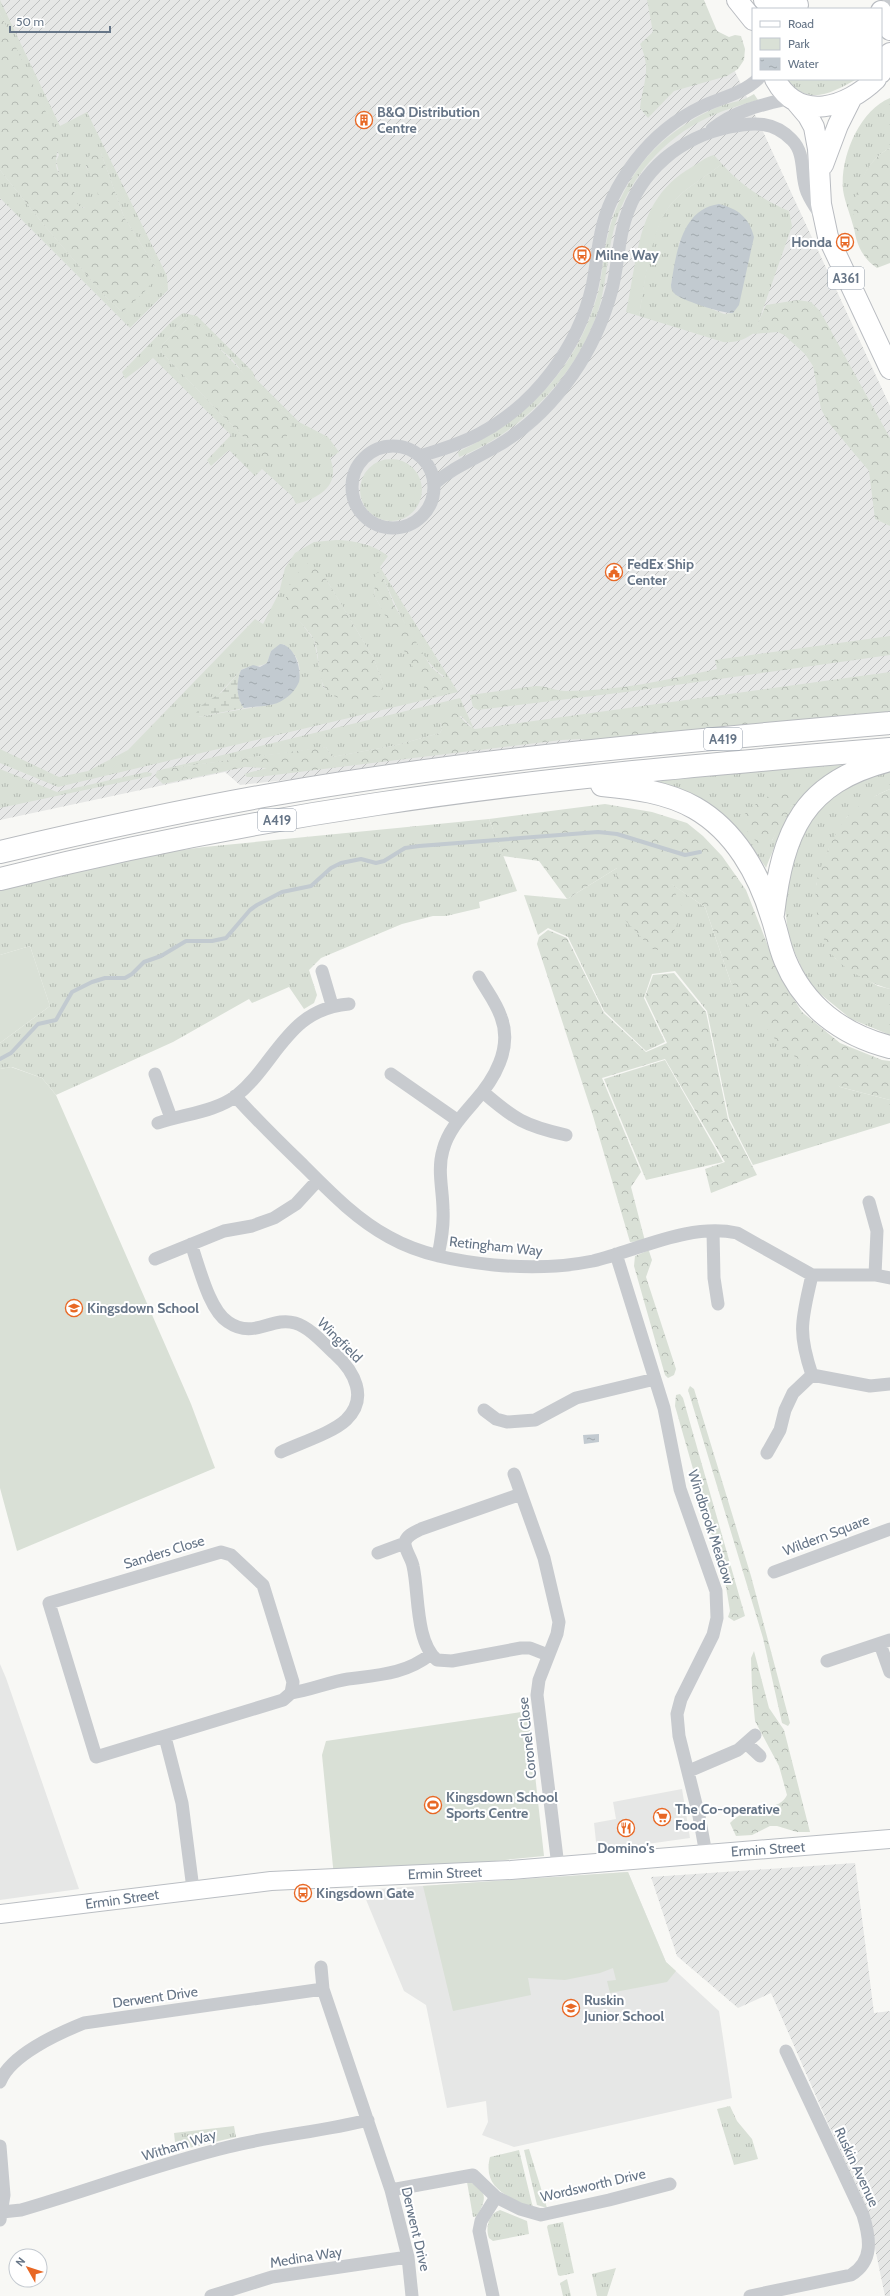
<svg xmlns="http://www.w3.org/2000/svg" width="890" height="2296" font-family="Cabin,sans-serif">
<style>
.built{fill:#e6e7e6}
.industrial{fill:url(#industrial-furrows)}
.grass{fill:url(#grass-tufts);fill-rule:evenodd}
.forest{fill:url(#forest-crowns)}
.wetland{fill:url(#wetland-marsh)}
.green{fill:#d9e0d6}
.water{fill:url(#water-ripples)}
.lines{fill:none;stroke-linecap:round;stroke-linejoin:round}
.stream{stroke:#c2cad0;stroke-width:4}
.secondary-casing{stroke:#babec3;stroke-width:20}
.primary-casing{stroke:#b9bcc1;stroke-width:22}
.highway-casing{stroke:#b8bbbf;stroke-width:24}
.street{stroke:#c8cbcf;stroke-width:13}
.secondary{stroke:#fff;stroke-width:18}
.primary{stroke:#fff;stroke-width:20}
.highway{stroke:#fff;stroke-width:22}
.labels{text-anchor:middle;dominant-baseline:central;stroke-width:4;stroke-linejoin:round;paint-order:stroke}
.shield{fill:#fff;stroke:#949eab;stroke-width:1}
.shield-label{font-size:13px;font-weight:bold;fill:#667587}
.poi-label{font-size:14px;font-weight:bold;fill:#667587;stroke:#fff;text-anchor:start}
.street-label{font-size:14px;fill:#667587;stroke:#fff}
</style>
<defs>
<pattern id="industrial-furrows" width="10" height="10" patternUnits="userSpaceOnUse"><rect width="10" height="10" fill="#e6e7e6"/><path d="M-1 1l2-2M0 10L10 0M9 11l2-2" fill="none" stroke="#bec0c0"/></pattern>
<pattern id="grass-tufts" width="24" height="20" patternUnits="userSpaceOnUse"><rect width="24" height="20" fill="#d9e0d6"/><path d="M3 7l-1-3M5 7V3M7 7l1-3M15 17l-1-3M17 17v-4M19 17l1-3" fill="none" stroke="#b4bab3"/></pattern>
<pattern id="forest-crowns" width="20" height="18" patternUnits="userSpaceOnUse"><rect width="20" height="18" fill="#d9e0d6"/><path d="M2 6a3 3 0 1 1 6 0M12 15a3 3 0 1 1 6 0" fill="none" stroke="#b4bab3"/></pattern>
<pattern id="wetland-marsh" width="20" height="14" patternUnits="userSpaceOnUse"><rect width="20" height="14" fill="#d9e0d6"/><path d="M1 5h8M5 5V1M11 12h8M15 12V8" fill="none" stroke="#b4bab3"/></pattern>
<pattern id="water-ripples" width="26" height="14" patternUnits="userSpaceOnUse"><rect width="26" height="14" fill="#c2cad0"/><path d="M2 4q2-2 4 0t4 0M15 11q2-2 4 0t4 0" fill="none" stroke="#a1a9ae"/></pattern>
</defs>
<rect width="100%" height="100%" fill="#f8f8f5"/>
<path class="built" d="M0,1664l6,14 73,211 -79,11z
M682,1789l8,49 -93,13 -3,-28 22,-4 -3,-17z
M628,1872l38,90 53,49 13,87 -218,49 -32,-12 6,-13 -2,-21 -39,7 -21,-103 -22,-14 -42,-101z"/>
<path class="industrial" d="M0,0h702l188,406v306l-650,73 -15,-13 -225,48z
M855,1863l19,150 16,-2v285h-5l-17,-81 -97,-222 -33,15 -61,-52 -26,-79z"/>
<path class="grass" d="M0,0l60,126 27,-14 80,164 1,14 -38,38 -130,-130v-28l44,55 60,70 18,17 34,-44 -32,-51 -23,-64 -15,14c6,9 23,33 5,39 -5,2 -8,2 -13,0l-3,-5v-8l-5,-8 -10,-9 -4,-15 3,-6 -59,-142z
M786,79h71c-26,14 -48,28 -71,0z
M754,94l4,6c-17,5 -35,10 -51,18 -43,20 -79,61 -92,107 -8,28 -8,58 -17,86 -22,65 -76,121 -139,146l-1,-5c71,-34 121,-85 141,-163 4,-18 4,-36 9,-54 5,-24 17,-48 31,-68 21,-28 50,-48 81,-61 12,-4 24,-5 34,-12z
M890,98v50c-28,14 -37,52 -36,81 -3,-13 -9,-26 -11,-39 -3,-33 16,-79 47,-92z
M722,164c19,21 41,36 67,47l3,15 -37,106c-10,8 -19,11 -32,10l-84,-26c6,-34 10,-85 32,-112 14,-16 34,-27 51,-40zM680,240l53,73 -9,1 -49,-20 -4,-9z
M183,313l14,3 56,56 2,6 44,44 29,15 11,15 -9,6c11,27 -10,40 -34,46l-4,-8 -30,-27 -7,7 -26,-26 -18,16 -4,-6 24,-25 -78,-77 -28,21 -3,-7 50,-51zM186,320l46,39 19,24 39,35 -32,34 -96,-99 -1,-3 1,-5z
M360 490a31 31 0 1 1 62 0a31 31 0 1 1-62 0Z
M336,540c18,0 38,5 52,16l-8,11 78,125 -400,95 -58,-24v-14l59,28 29,-6 40,-21 127,-131 8,5 16,-31 6,-25 10,-15 19,-11zM382,574c11,27 37,87 62,102l-4,19 -8,2 -58,-102v-4zM326,579l48,80 9,25 -37,14 -14,-3 -9,-8 -9,-47 -25,-33zM283,644c28,18 18,49 -9,60l-76,13 43,-47c8,-5 17,-2 26,-7l4,-12z
M460,698l14,31 -13,-13 -21,7 2,6 -2,4 -43,12 -65,12 -6,-10 -4,1 -158,21z
M840,765l3,1c-49,30 -56,51 -77,102 -15,-23 -29,-45 -53,-60 -18,-11 -46,-18 -66,-26l2,-3zM792,805l-10,14 -10,22 -32,-19z
M0,769l57,23 89,-20 6,1 -1,3 -151,32z
M890,770v19l-13,6 -30,22 -19,33 -12,35 19,73 19,14 24,14 12,3v46l-39,-16 -33,-27 -11,-13 -18,-39 -5,-39 8,-50 25,-41 41,-30z
M489,819l28,72 -38,11 1,6 -34,8h-13l-31,8 -81,34 -12,12 8,25 -3,8 -10,6 -15,-22 -37,16 -3,-4 -76,43 -117,53 -14,-17 -30,-11 -12,2v-26l50,-37 -20,-60 -30,9v-66l152,-35 52,-7z
M617,868l53,15 35,24 26,76 109,104 50,13v23l-137,42 -24,-47 -22,-107 -32,-40 -23,3 -8,24 21,44 -19,9 -42,-40 -36,-74 -20,-9 -10,7 -14,-40 43,4z
M665,1060l58,102 -77,18 -42,-101z
M730,2106l7,15 15,18 6,20 -24,6 -17,-56z
M234,2126l2,11 -60,14 -2,-18z
M529,2149l18,59 -10,-3 -13,-55z
M519,2150l14,58c-25,-11 -51,-20 -43,-51z
M467,2182c5,0 7,2 11,5 11,9 4,18 0,29l-5,1z
M500,2210l27,11 2,13 -36,7 -4,-3c-4,-10 0,-25 11,-28z
M563,2222l11,51 -14,3 -2,-1 -11,-48 1,-2z
M616,2268l-9,28h-10l-5,-22z
M567,2279l4,17h-8l-3,-13z"/>
<path class="forest" d="M647,0h57l13,31 12,6 6,-2 6,1 4,13 -1,11 -6,9 -11,7 -53,15 -26,27 -8,-10c3,-26 12,-38 0,-64l13,-12z
M0,13l58,125c2,10 -2,15 -2,24 -1,15 16,19 19,32 2,7 0,11 8,14l13,-5c7,-18 -8,-25 -11,-42l8,-9 8,1 23,64 32,51c0,18 -22,33 -34,44l-19,-18 -59,-69 -44,-55z
M890,148v115l-13,5c-39,-25 -26,-101 13,-120z
M798,300l13,2 9,9 70,127v88l-15,-7 -6,-48 -41,-49 -7,-13 -8,-43 -8,-12 -21,-19 -6,-3 -25,2 13,-29z
M186,320l6,2c33,31 64,65 98,96l2,5c-5,14 -11,25 -20,36l-9,-1 -5,-6 -96,-99 -1,-3 1,-5z
M306,563l8,4 12,12 48,80 9,25 -1,12c-15,1 -39,7 -52,-2 -14,-11 -9,-38 -16,-54 -5,-12 -28,-28 -28,-40 -1,-12 13,-29 20,-37z
M378,572l4,2 12,31 37,62 20,17 -1,9 -18,4 -4,-2 -54,-100 2,-21z
M890,636v19l-264,37 -148,18 -5,-3 -3,-12 66,-9c11,0 20,5 30,5 52,0 100,-11 151,-22l-2,-9z
M890,672v42l-287,30 -22,-5 -20,1 -303,37h-11l-3,-3 23,-6 -22,-1 -82,17 -8,-8 2,-5 7,-2 162,-22 6,10 65,-12 43,-12 2,-4 -3,-11 2,-5 4,-3c17,2 17,14 30,19z
M781,789h9l4,7 -2,9 -23,41h-9l-21,-24c9,-16 27,-24 42,-33z
M890,789v200c-18,-5 -42,-17 -55,-31 -15,-17 -21,-50 -19,-72 2,-16 20,-58 31,-69 10,-12 29,-22 43,-28z
M605,804l47,8 35,11 16,13 19,20 24,34 35,89 21,33 38,31 42,17 8,1v39l-50,-13 -58,-39 -51,-65 -26,-76 -34,-23 12,25 -17,42 -14,-2 -37,-40 2,-41 -50,31 -28,-38 -36,-5 -14,-37z
M548,930l19,8 37,75 42,39 21,-9 -22,-46 8,-22 21,-2 32,39 22,107 29,56 -46,18 -6,-24 20,-7 -60,-103 -63,19 39,94 -10,15 14,54 -15,1 -37,-126 -56,-172 2,-7z
M647,1251h2l3,9 -6,17 30,92 -2,6 -6,3 -3,-3 -31,-109 1,-10z
M690,1386l4,3 57,187 39,147 -2,3 -6,-3 -19,-85 -75,-248z
M680,1394l3,4 62,218 -11,5 -6,-4 2,-6 -5,-30 -50,-175 1,-11z
M754,1651l15,57 15,22 26,102h-13l-20,-6h-7l-18,9 -16,1 -6,-13c6,-7 20,-14 30,-16 11,-2 20,1 27,-12l-8,-29 -24,-45 -3,-32 -1,-31z"/>
<path class="wetland" d="M241,670c-5,12 -5,28 3,38l-46,9 -2,-4 6,-8 20,-13z"/>
<path class="green" d="M714,155l8,9c-17,13 -37,24 -51,40 -21,27 -26,79 -32,112l-13,-4c12,-54 10,-110 61,-142 9,-5 18,-13 27,-15z
M30,946l20,60 -50,37v-88z
M11,1067l31,11 14,17 135,309 24,64 -198,83 -17,-63v-419z
M528,1711l16,145 -210,21 -12,-122 4,-14z
M628,1872l38,90 10,9 -9,11 -57,11 -3,-12 9,-1 -3,-12 -13,5 -35,7 -37,-2 3,17 -78,16 -30,-125z"/>
<path class="water" d="M719,204c19,5 30,13 35,33l-15,68 -6,8c-9,1 -52,-13 -58,-19 -3,-2 -4,-6 -4,-9 5,-30 10,-76 48,-81z
M280,644c15,1 22,26 19,38 -3,7 -9,14 -16,18 -10,7 -27,6 -39,8 -8,-10 -8,-26 -3,-38l12,-5 7,2 7,-4 4,-12z
M599,1434v8l-15,2 -1,-9z"/>
<g class="lines">
<path class="stream" d="M0,1059l11,-6 27,-29 18,-4 16,-28 20,-10 13,-4h20l7,-4 12,-12 17,-6 25,-15h26l14,-3 24,-28 7,-5 25,-13 29,-6 20,-18 10,-5 20,-4 15,4 8,-2 21,-13 14,-2 179,-14 19,2 68,21 15,-3"/>
<g class="secondary-casing">
<path id="secondary" d="M0,1914l271,-33 240,-11 379,-31"/>
</g>
<g class="primary-casing">
<path id="primary" d="M737,0l16,20
M764,0l19,5h15
M881,11l9,19
M881,73l9,-20
M775,79c24,45 72,28 101,0
M797,103l11,13 6,11 4,22 3,55 7,33 62,132
M823,165l15,-40 14,-28"/>
</g>
<g class="highway-casing">
<path id="highway" d="M602,785c32,3 65,7 93,23 40,23 64,66 77,109 5,14 7,29 13,43 19,46 57,75 105,87
M0,852c89,-21 179,-41 270,-57 205,-36 413,-54 620,-72
M0,879c124,-31 250,-56 377,-75 170,-26 342,-41 513,-55
M773,914c10,-83 30,-132 117,-154"/>
</g>
<path class="street" d="M885,16l5,-16
M712,129c24,-19 49,-24 79,-31
M352 487a41 41 0 1 1 82 0a41 41 0 1 1-82 0Z
M420,456c20,-6 40,-12 59,-22 56,-29 99,-87 113,-147 4,-18 5,-36 9,-54 5,-27 19,-52 35,-73 17,-22 40,-41 65,-53 19,-9 41,-13 57,-28
M434,484c19,-17 41,-25 63,-38 31,-18 56,-43 76,-72 18,-26 31,-55 39,-85 6,-23 6,-47 13,-69 15,-50 56,-83 105,-93 24,-5 44,-6 62,13 14,14 8,35 15,52 3,7 8,15 13,22
M322,971l10,34
M155,1074l16,44
M391,1074l66,46
M483,1092c31,27 42,34 83,43
M235,1096c22,24 45,47 68,69 27,27 53,54 86,72 32,18 68,24 105,28 34,3 65,3 99,-4 46,-11 96,-38 144,-28l75,42h63l15,3
M158,1123c25,-9 57,-11 78,-27 41,-33 51,-87 113,-92
M869,1202l8,29 -2,44
M713,1231l1,47 4,26
M191,1244c8,22 18,66 37,78 26,18 43,-6 67,1 16,5 29,21 40,31 19,17 34,44 11,66 -14,13 -46,23 -65,32
M616,1254l48,154 16,81 36,102 1,27 -4,17 -32,64 -4,15 2,22 20,80 7,38
M438,1256c3,-15 6,-30 5,-46 0,-20 -6,-40 0,-60 5,-19 18,-33 31,-48 20,-22 39,-54 27,-85 -5,-15 -15,-27 -22,-40
M155,1259l69,-28 28,-5 22,-8 22,-14 22,-24
M812,1375l58,11 20,-2
M484,1410l12,9 11,3 28,-2 41,-22 79,-19
M767,1453l13,-23 5,-20 8,-17 19,-18c-15,-45 -10,-55 0,-100
M514,1474l30,84 15,64 -2,12 -18,46 -2,15 21,171
M521,1494l-100,35c-6,3 -14,6 -16,13 -1,7 7,17 8,24 6,25 2,76 24,94l15,1 69,-13h9l18,7
M221,1552l10,3 32,30 30,97 -2,11 -8,7 -187,57 -47,-154z
M378,1553l27,-10
M774,1572l116,-43
M880,1644l10,28
M827,1661l63,-21
M291,1693c20,-3 38,-11 57,-14 31,-4 58,-5 83,-25
M165,1737l17,66 11,86
M747,1744l13,12
M689,1771l49,-21 17,-15
M321,1967l2,22
M0,2082c10,-27 59,-49 84,-59l239,-34 68,201 17,67 4,39
M0,2146l4,49 -4,25
M391,2190l82,-15 23,22 24,12 21,6 68,-15 61,-16
M2,2212l19,-2c69,-20 137,-46 207,-63 46,-12 93,-15 140,-27
M211,2296l61,-19 136,-20
M493,2296l-14,-65 2,-10 15,-24
M750,2296l101,-21c23,-14 19,-37 12,-60l-77,-164"/>
<use href="#secondary" class="secondary"/>
<use href="#primary" class="primary"/>
<use href="#highway" class="highway"/>
</g>
<defs>
<g id="building-ring" transform="scale(0.9)"><circle r="9.5" fill="#fff" stroke="#e86825" stroke-width="1.5"/><path d="M-4-6H4V6H1V3H-1V6H-4ZM-2.5-4.3h1.7v1.8h-1.7ZM.8-4.3h1.7v1.8H.8ZM-2.5-1h1.7V.8h-1.7ZM.8-1h1.7V.8H.8Z" fill="#e86825"/></g>
<g id="bus-ring" transform="scale(0.9)"><circle r="9.5" fill="#fff" stroke="#e86825" stroke-width="1.5"/><path d="M-5-6H5V4H4V6H2V4H-2V6H-4V4H-5ZM-3.5-4V0h7V-4ZM-3.5 1.2v1.5H-2V1.2ZM2 1.2v1.5H3.5V1.2Z" fill="#e86825"/></g>
<g id="civic-ring" transform="scale(0.9)"><circle r="9.5" fill="#fff" stroke="#e86825" stroke-width="1.5"/><path d="M-.6-6.5H3V-4.5H.6V-3L4-1V1h2V6H-6V1h2V-1L-.6-3ZM-1.2 2.5V6h2.4V2.5Z" fill="#e86825"/></g>
<g id="school-ring" transform="scale(0.9)"><circle r="9.5" fill="#fff" stroke="#e86825" stroke-width="1.5"/><path d="M0-5L7-2L0 1L-7-2ZM-4 1L0 2.5L4 1V4Q0 6-4 4Z" fill="#e86825"/></g>
<g id="stadium-ring" transform="scale(0.9)"><circle r="9.5" fill="#fff" stroke="#e86825" stroke-width="1.5"/><path d="M0-5a6.5 5 0 1 0 0 10a6.5 5 0 1 0 0-10ZM-3.5-1.8h7v3.6h-7Z" fill="#e86825"/></g>
<g id="supermarket-ring" transform="scale(0.9)"><circle r="9.5" fill="#fff" stroke="#e86825" stroke-width="1.5"/><path d="M-6-5.5h2.5l.6 2H6L4.5 2H-2.5L-4.4-4H-6ZM-1.5 3.2a1.3 1.3 0 1 0 .1 0ZM3 3.2a1.3 1.3 0 1 0 .1 0Z" fill="#e86825"/></g>
<g id="restaurant-ring" transform="scale(0.9)"><circle r="9.5" fill="#fff" stroke="#e86825" stroke-width="1.5"/><path d="M-5-6h1v4h1v-4h1v4h1v-4h1v5L-1.5 .5V6h-2V.5L-5-1ZM5-6V6H3V1.5H1.5Q1.5-4 5-6Z" fill="#e86825"/></g>
</defs>
<g fill-rule="evenodd">
<use href="#building-ring" x="364" y="120"/>
<use href="#bus-ring" x="845" y="242"/>
<use href="#bus-ring" x="582" y="255"/>
<use href="#civic-ring" x="614" y="572"/>
<use href="#school-ring" x="74" y="1308"/>
<use href="#stadium-ring" x="433" y="1805"/>
<use href="#supermarket-ring" x="662" y="1817"/>
<use href="#restaurant-ring" x="626" y="1828"/>
<use href="#bus-ring" x="303" y="1893"/>
<use href="#school-ring" x="571" y="2008"/>
</g>
<g class="labels">
<g class="shield">
<rect x="828" y="267" width="36" height="22" rx="3"/>
<rect x="704" y="728" width="38" height="22" rx="3"/>
<rect x="258" y="809" width="38" height="22" rx="3"/>
</g>
<g class="shield-label">
<text x="846" y="278">A361</text>
<text x="723" y="739">A419</text>
<text x="277" y="820">A419</text>
</g>
<g class="poi-label">
<text x="377" y="112">B&amp;Q Distribution<tspan x="377" dy="16">Centre</tspan></text>
<text x="832" y="242" text-anchor="end">Honda</text>
<text x="595" y="255">Milne Way</text>
<text x="627" y="564">FedEx Ship<tspan x="627" dy="16">Center</tspan></text>
<text x="87" y="1308">Kingsdown School</text>
<text x="446" y="1797">Kingsdown School<tspan x="446" dy="16">Sports Centre</tspan></text>
<text x="675" y="1809">The Co-operative<tspan x="675" dy="16">Food</tspan></text>
<text x="626" y="1848" text-anchor="middle">Domino's</text>
<text x="316" y="1893">Kingsdown Gate</text>
<text x="584" y="2000">Ruskin<tspan x="584" dy="16">Junior School</tspan></text>
</g>
<g class="street-label">
<text transform="translate(496 1246) rotate(6)">Retingham Way</text>
<text transform="translate(340 1340) rotate(45)">Wingfield</text>
<text transform="translate(711 1527) rotate(72)">Windbrook Meadow</text>
<text transform="translate(826 1535) rotate(-21)">Wildern Square</text>
<text transform="translate(164 1552) rotate(-17)">Sanders Close</text>
<text transform="translate(527 1738) rotate(-96)">Coronel Close</text>
<text transform="translate(768 1849) rotate(-4)">Ermin Street</text>
<text transform="translate(445 1873) rotate(-2)">Ermin Street</text>
<text transform="translate(122 1899) rotate(-8)">Ermin Street</text>
<text transform="translate(155 1997) rotate(-8)">Derwent Drive</text>
<text transform="translate(179 2145) rotate(-17)">Witham Way</text>
<text transform="translate(857 2167) rotate(65)">Ruskin Avenue</text>
<text transform="translate(593 2185) rotate(-13)">Wordsworth Drive</text>
<text transform="translate(416 2229) rotate(77)">Derwent Drive</text>
<text transform="translate(306 2257) rotate(-9)">Medina Way</text>
</g>
</g>
<rect x="752" y="8" width="130" height="72" fill="#ffffff" stroke="#c2c8cf"/>
<rect x="760" y="21" width="20" height="6" fill="#ffffff" stroke="#c2c8cf"/>
<text x="788" y="28" font-size="12" fill="#667587">Road</text>
<rect x="760" y="38" width="20" height="12" fill="#d9e0d6" stroke="#c2c8cf"/>
<text x="788" y="48" font-size="12" fill="#667587">Park</text>
<rect x="760" y="58" width="20" height="12" fill="url(#water-ripples)" stroke="#c2c8cf"/>
<text x="788" y="68" font-size="12" fill="#667587">Water</text>
<g transform="translate(28 2268) rotate(309)"><circle r="19" fill="#ffffff" stroke="#c2c8cf"/>
<path d="M0-3L7 15L0 10L-7 15Z" fill="#e86825"/>
<text y="-6" font-size="11" font-weight="bold" text-anchor="middle" fill="#667587">N</text>
</g>
<path d="M10 26v6h100v-6" fill="none" stroke="#667587" stroke-width="2"/>
<text x="16" y="26" font-size="12" fill="#667587" stroke="#ffffff" stroke-width="3" paint-order="stroke">50 m</text>
</svg>
